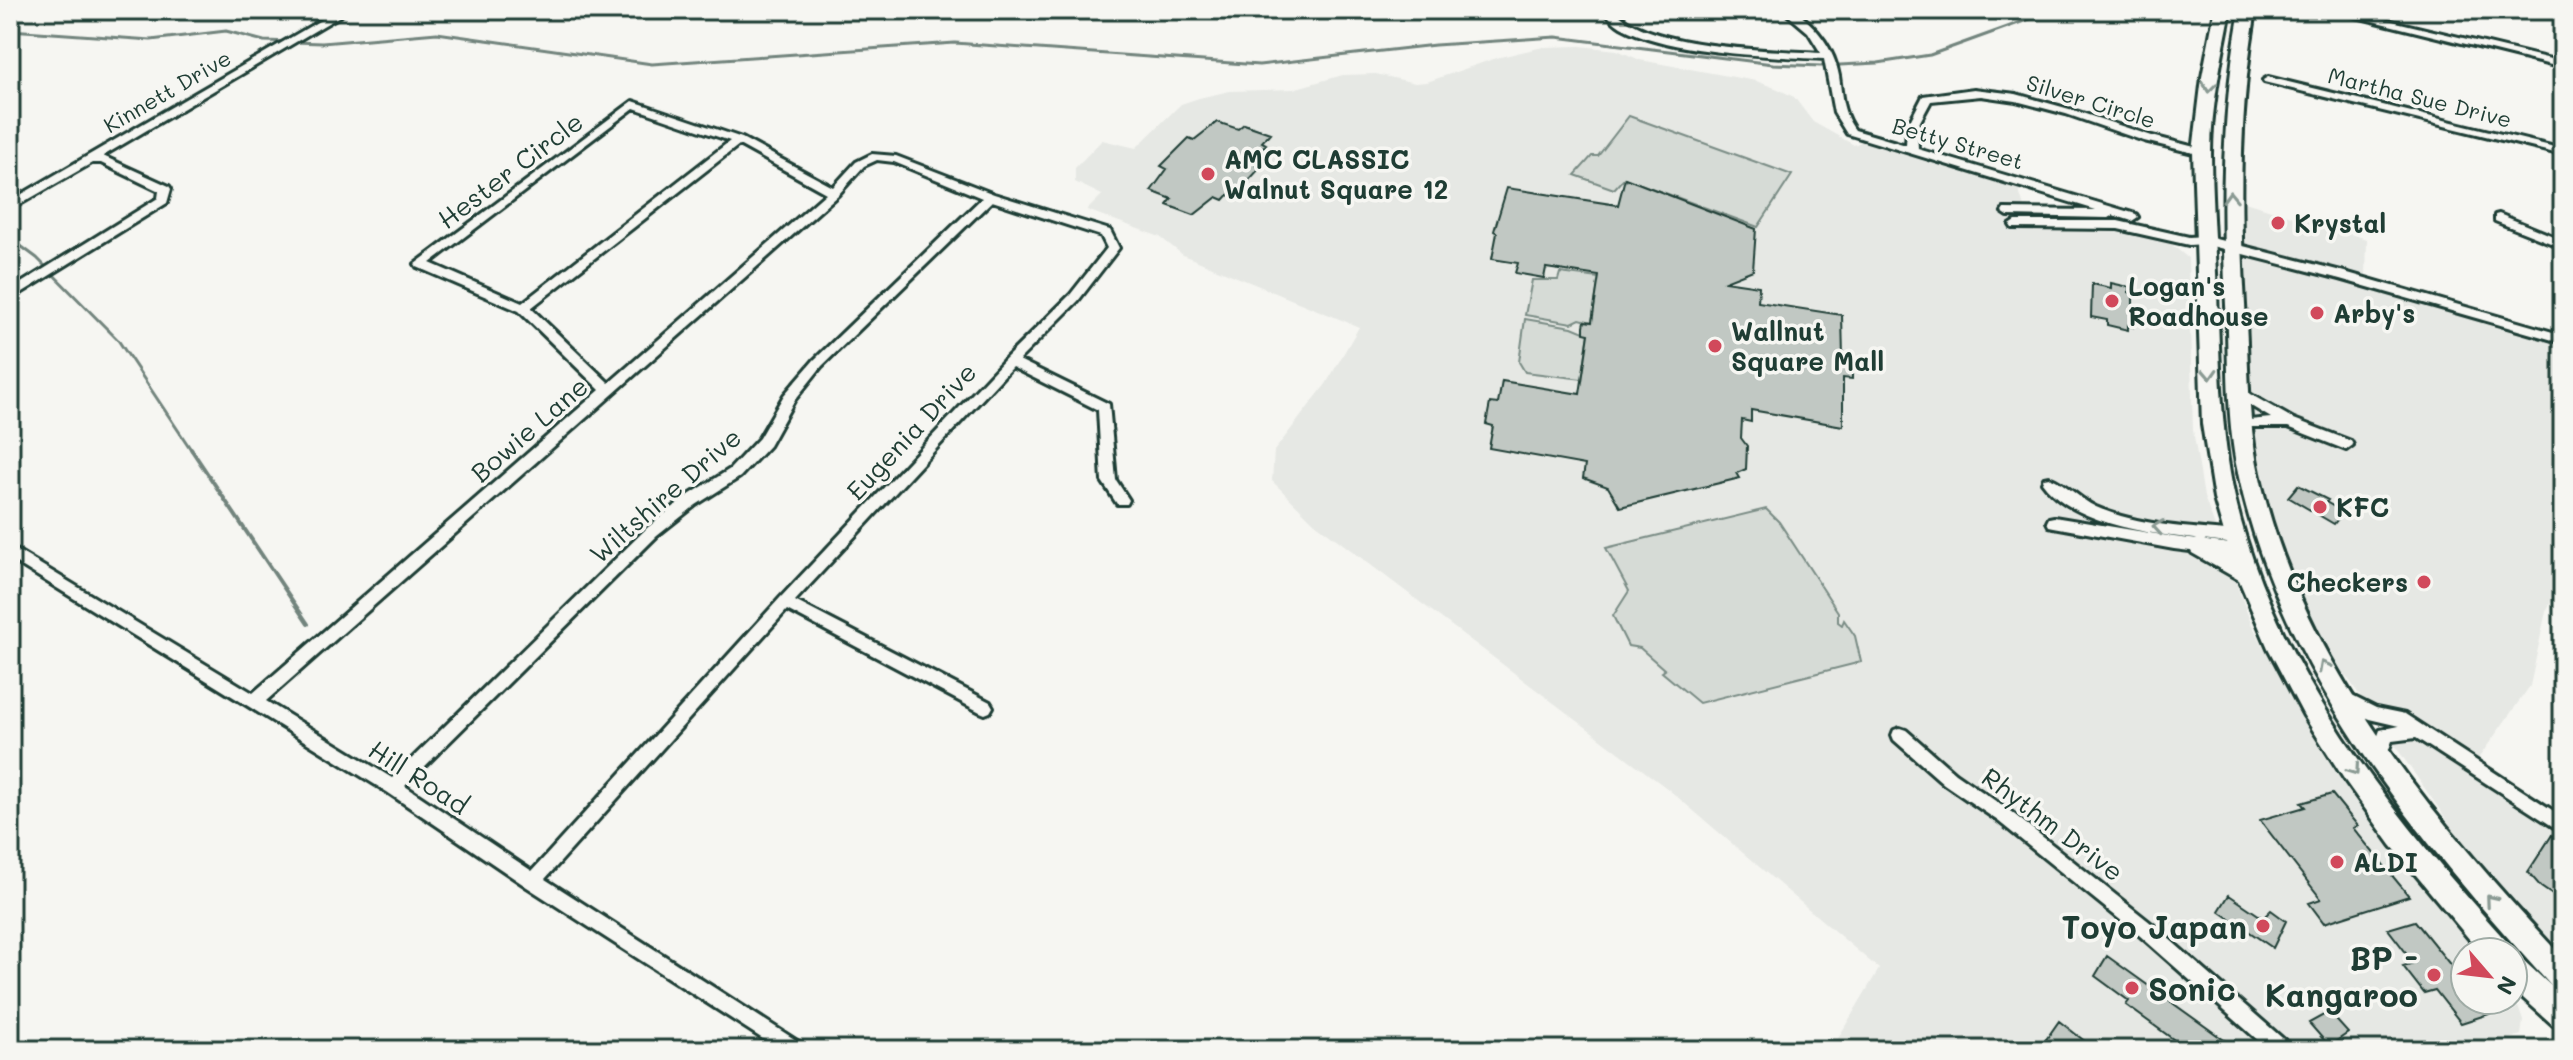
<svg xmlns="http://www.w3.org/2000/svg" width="2573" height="1060" font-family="Mali,sans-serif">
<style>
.built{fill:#e6e8e4}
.green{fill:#d6dbd6;stroke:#7a8c85;stroke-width:2}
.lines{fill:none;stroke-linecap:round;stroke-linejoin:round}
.stream-far1{stroke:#72847d;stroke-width:3}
.stream{stroke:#72847d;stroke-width:4}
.building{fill:#c1c8c3;stroke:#1f3d34;stroke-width:2}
.street-casing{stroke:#1f3d34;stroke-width:6}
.primary-casing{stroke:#1f3d34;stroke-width:6}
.street{fill:#f6f6f2;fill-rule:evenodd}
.primary{fill:#f6f6f2;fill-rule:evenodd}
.oneway{stroke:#8a9a93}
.poi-dot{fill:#d1495b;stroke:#f6f6f2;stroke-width:3}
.labels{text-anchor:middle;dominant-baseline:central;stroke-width:7;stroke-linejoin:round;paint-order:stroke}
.far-street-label{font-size:22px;fill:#1f3d34;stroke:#f6f6f2}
.poi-label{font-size:26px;font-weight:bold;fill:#1f3d34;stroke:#f6f6f2;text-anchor:start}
.street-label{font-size:26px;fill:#1f3d34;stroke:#f6f6f2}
.near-poi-label{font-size:32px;font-weight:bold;fill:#1f3d34;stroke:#f6f6f2;text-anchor:end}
</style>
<rect width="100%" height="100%" fill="#f6f6f2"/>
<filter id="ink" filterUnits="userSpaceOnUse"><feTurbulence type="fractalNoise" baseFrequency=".0125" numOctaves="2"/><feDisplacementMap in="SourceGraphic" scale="16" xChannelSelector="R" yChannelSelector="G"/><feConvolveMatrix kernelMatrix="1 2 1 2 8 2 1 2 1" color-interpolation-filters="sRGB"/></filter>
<g filter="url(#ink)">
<path class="built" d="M1580,46l37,4 23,10 116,21 22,8 16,8 19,25 41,23 11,-5 152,45 7,22 13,24h82l22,4 30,9 17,14 5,172 11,67 47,126 56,103 105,146 68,80h-15v48h48v-8l10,29 -2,14 -48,15h-642l48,-81 -211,-180 -353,-266 -43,-42 2,-30 52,-67 33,-57 -176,-72 -23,-18 -73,-27 15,-15 -27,-13v-14l27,-28 34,8 45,-44 18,-6 31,-7 63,-2 50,-14 33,-1 39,9 12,-1 69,-24 47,-11z
M2238,200l129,39 -1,38 14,13 183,55v259l-12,-2 -5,9 -16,75 -55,77 88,57v142l-58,-59 -191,-273 -41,-104 -18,-85z"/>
<path class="green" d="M1629,116l163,59 -34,52 -134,-49 -10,11 -39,-14 17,-19h6z
M1560,273l39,5 -7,44 -12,-3 -8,4 -47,-8 7,-35h26z
M1525,319l47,8 17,7 -7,45 -57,-7 -6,-10z
M1766,509l13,13 59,90v10l4,3 2,-5 11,16 6,26 -162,41 -37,-31 3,-2 -25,-22 -12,-2 -15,-30 16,-25 -23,-43z"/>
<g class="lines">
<path class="stream-far1" d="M10,30l141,10 75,-9 38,10 58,2 115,-10 215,31 303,-21 304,22 176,-20 121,-8 217,27 48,2 57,-3 52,-8 108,-39
M10,238l27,20 81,82 74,111"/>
<path class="stream" d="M191,449l117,175"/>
</g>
<path class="building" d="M1217,122l21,7 6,-5 26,9 -8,9 4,2 -8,9 6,3 -8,9 5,2 -22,24 -5,-2 -10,11 -7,-3 -23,18 -27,-10 5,-6 -21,-8 16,-22 -6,-3 28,-28 5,2z
M1625,178l131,51 -3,41 -28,11 34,5 -1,16 84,13 1,44 9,2v18l-9,-1v48l-92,-16v12l-9,-2 -1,18 6,8 -1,23 -9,4 3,5 -120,29 -12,-20 -25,-9 2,-13 -96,-17 4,-22 -7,-2 4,-21 8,1 4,-23 78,13 9,-60 -5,-1v-7l1,-5 7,1 7,-46 -53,-8 -2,10 -29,-5 3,-10 -26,-4 5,-26 -3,-2 13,-43 111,17z
M2111,283l18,4v6h4v34l-5,-2v5l-21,-5v-5l-16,-3 1,-33 19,4z
M2298,485l30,15 -2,2 17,10 -9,12 -46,-27z
M2332,794l26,32 -5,2 56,68 -85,27 -15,-20 12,-4 -61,-79 45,-13 -4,-4z
M2552,835l11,7v60l-22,-15 -13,-15z
M2229,895l34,23 8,-8 15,11 -13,27 -54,-37z
M2415,921l50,62v17h13l11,14 -28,9 -26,-33 -11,3 -21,-27 11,-3 -26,-34z
M2107,956l131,94h-50l-62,-45 3,-4 -34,-25z
M2329,1012l19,21 -19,13 -20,-23z
M2059,1021l37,29h-39l-12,-9z"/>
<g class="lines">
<g class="street-casing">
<path id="street" d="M338,10h12l-247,146 66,30 2,3 -4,14 -157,97v-10l148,-92 1,-7 -58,-28h-9l-82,47v-9z
M1603,10h11c36,39 155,40 207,43l-13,-21 -26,-22h12c22,16 40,38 45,66 3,20 3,37 16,54l51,15 1,-18 16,-31 51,-7 42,5 57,16 79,26 54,14 2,2 -6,3 -58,-14 -78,-27 -50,-13 -35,-5 -50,5 -14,26 1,22 218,65 2,3 -6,4 -19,-6 -5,3 -100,-2 -6,-4 2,-3 92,1 -249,-76 -13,-21 -10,-54c-56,-3 -154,-5 -203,-32 -7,-4 -13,-11 -18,-17z
M2328,10h18l217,52v6z
M2268,77l295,72v6l-299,-73 -1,-2z
M633,101l109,37 91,49 23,-25 16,-8 24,2 98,38 116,36 9,18 -41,53 -59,59 90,44 7,76 13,20 -2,4h-10l-15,-23 -4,-71 -86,-43 -217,234 195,101 3,5 -3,5 -5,2 -5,-2 -193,-102 -242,269 257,165 3,6h-25l-253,-163 -140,-95 -377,-233v-13l243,147 347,-303 -81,-79 -102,-44 -2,-3zM634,108l96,33 -208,162 -92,-40zM739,145l87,48 -217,190 -78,-75zM877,160l17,2 88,36 -168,162 -30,35 -25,43 -29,31 -44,28 -39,31 -255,250 -126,-77 572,-506 26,-29zM992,201l109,35 6,12 -37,47 -64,63 -226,240 -248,273 -127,-85 252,-250 39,-31 44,-28 29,-31 25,-45 28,-35z
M2499,214l64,26v8l-68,-27v-6z
M2016,221h102l71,16 15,-1 137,35 222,64v8l-223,-64 -136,-35 -15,1 -71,-16 -106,-1 -2,-3z
M2241,389l53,30 57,22 2,4 -7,5 -58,-23h-50l-2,-3 2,-3 33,-3 -35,-21 -1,-3z
M2049,477c17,6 30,22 47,30 43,19 93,20 139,25l5,2 2,4 -2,4 -5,2c-56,-8 -157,-12 -193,-62l2,-4z
M2054,517l120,20 65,8 5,2 2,4 -2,4 -5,2 -65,-8 -120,-22 -5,-1 -2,-4 2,-4z
M2346,693l30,15 29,6 158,103v16l-147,-95 -24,3 -7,19 -6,2 -6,-2 -2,-5 9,-25 19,-4 -30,-7 -28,-14 -3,-5 3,-5z
M1900,728l6,2 49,43 55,38 141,112 138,121 3,6h-23l-130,-115 -141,-114 -54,-37 -50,-44 -2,-5 2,-5z"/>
</g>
<g class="primary-casing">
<path id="primary" d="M2215,10h16c-9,47 -20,96 -20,144 0,46 4,93 6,139 3,69 3,138 18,205 40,172 157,316 273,445l4,9h-32l-89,-107 -45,-63 -42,-66 -36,-68 -29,-68 -47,-27 -3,-6 3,-6 8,-3 30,15 -16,-54 -12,-75 -9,-272 9,-75z
M2240,10h16c-17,98 -17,195 -11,295 4,56 2,113 14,168 42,191 174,345 304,485v34l-10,-4c-135,-149 -272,-313 -315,-515 -12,-55 -9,-112 -12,-168 -5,-100 -4,-197 14,-295z
M2513,956l10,4 40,37v32l-10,-4 -40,-36z"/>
</g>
<use href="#street" class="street"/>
<use href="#primary" class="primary"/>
</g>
<defs><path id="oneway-chevron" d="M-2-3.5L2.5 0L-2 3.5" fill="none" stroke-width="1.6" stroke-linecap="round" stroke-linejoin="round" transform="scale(2)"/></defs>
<g class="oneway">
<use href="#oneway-chevron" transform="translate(2209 87) rotate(97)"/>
<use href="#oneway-chevron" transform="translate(2230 197) rotate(-92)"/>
<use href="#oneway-chevron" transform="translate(2210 374) rotate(87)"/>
<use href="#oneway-chevron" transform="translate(2158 527) rotate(-171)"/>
<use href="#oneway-chevron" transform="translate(2324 666) rotate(-118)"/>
<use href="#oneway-chevron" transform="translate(2354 770) rotate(55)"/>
<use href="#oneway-chevron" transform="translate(2491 900) rotate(-130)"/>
</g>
</g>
<g class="poi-dot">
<circle cx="1208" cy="174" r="8"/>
<circle cx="2278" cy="223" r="8"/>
<circle cx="2112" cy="301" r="8"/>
<circle cx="2317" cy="313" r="8"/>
<circle cx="1715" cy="346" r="8"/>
<circle cx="2320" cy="507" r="8"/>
<circle cx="2424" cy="582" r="8"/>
<circle cx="2337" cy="862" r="8"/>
<circle cx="2263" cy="926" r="8"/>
<circle cx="2434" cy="975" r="8"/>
<circle cx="2132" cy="988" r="8"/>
</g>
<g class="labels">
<g class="far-street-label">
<text transform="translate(167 91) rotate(-30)">Kinnett Drive</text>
<text transform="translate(2420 97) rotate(14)">Martha Sue Drive</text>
<text transform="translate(2091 101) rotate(17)">Silver Circle</text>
<text transform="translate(1958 143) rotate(16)">Betty Street</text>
</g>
<g class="poi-label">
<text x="1224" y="159">AMC CLASSIC<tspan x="1224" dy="30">Walnut Square 12</tspan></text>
<text x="2294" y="223">Krystal</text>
<text x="2128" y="286">Logan's<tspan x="2128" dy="30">Roadhouse</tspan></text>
<text x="2333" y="313">Arby's</text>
<text x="1731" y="331">Wallnut<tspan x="1731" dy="30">Square Mall</tspan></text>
<text x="2336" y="507">KFC</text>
<text x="2408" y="582" text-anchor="end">Checkers</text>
<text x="2353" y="862">ALDI</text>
</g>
<g class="street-label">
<text transform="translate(510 170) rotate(-37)">Hester Circle</text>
<text transform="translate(529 429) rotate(-41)">Bowie Lane</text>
<text transform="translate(911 431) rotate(-47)">Eugenia Drive</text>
<text transform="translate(665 495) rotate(-41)">Wiltshire Drive</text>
<text transform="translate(419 777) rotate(33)">Hill Road</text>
<text transform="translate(2053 824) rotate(37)">Rhythm Drive</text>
</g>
<g class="near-poi-label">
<text x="2247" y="926">Toyo Japan</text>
<text x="2418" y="957">BP -<tspan x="2418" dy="37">Kangaroo</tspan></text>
<text x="2148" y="988" text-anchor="start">Sonic</text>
</g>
</g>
<rect width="2573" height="1060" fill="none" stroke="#f6f6f2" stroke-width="40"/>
<rect x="20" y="20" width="2533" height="1020" fill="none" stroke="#1f3d34" stroke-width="3" filter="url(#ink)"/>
<g transform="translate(2489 976) rotate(118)"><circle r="38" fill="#f6f6f2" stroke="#a0aca6" stroke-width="2"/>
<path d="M0-6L14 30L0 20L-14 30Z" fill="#d1495b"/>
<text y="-12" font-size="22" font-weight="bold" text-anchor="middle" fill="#1f3d34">N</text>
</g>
</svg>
